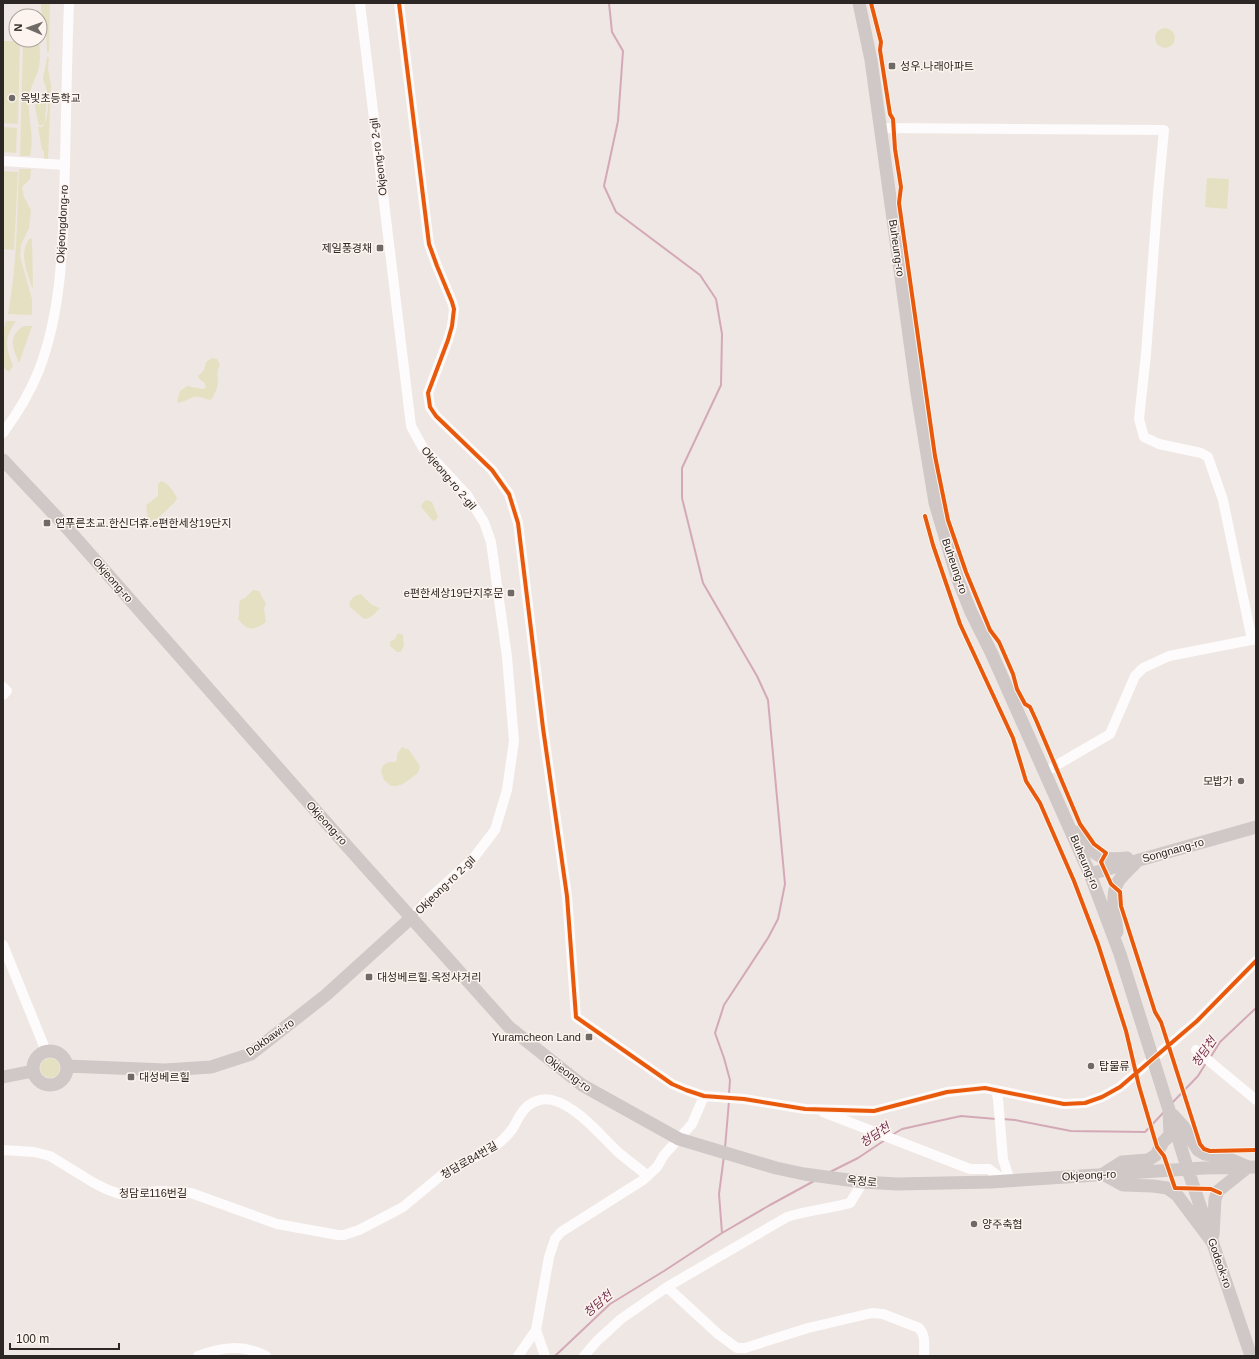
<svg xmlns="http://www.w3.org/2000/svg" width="1259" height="1359" font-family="Arial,'Noto Sans KR',sans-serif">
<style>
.green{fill:#e6e0c2}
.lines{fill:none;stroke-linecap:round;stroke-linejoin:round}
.stream{stroke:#d3a9b7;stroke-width:2}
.minor{stroke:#fdfbfb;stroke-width:10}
.major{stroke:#cfc8c6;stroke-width:13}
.cycleway-casing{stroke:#fdf4ef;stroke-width:6}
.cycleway{stroke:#e8590c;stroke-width:4}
.poi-dot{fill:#706a67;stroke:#fdf4ef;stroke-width:1.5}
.labels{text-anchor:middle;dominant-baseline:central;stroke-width:3;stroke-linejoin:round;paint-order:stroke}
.poi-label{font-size:11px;fill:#2c2724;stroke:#fdf4ef;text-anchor:start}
.street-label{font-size:11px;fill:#2c2724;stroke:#fdf4ef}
.water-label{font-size:12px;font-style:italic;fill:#712c4d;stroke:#fdf4ef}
</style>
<rect width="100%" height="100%" fill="#efe7e3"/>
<path class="green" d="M43,3h7l-1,49h-2l-1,-20 -5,-23v-4z
M1155 38a10 10 0 1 1 20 0a10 10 0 1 1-20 0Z
M23,40h16c1,10 2,21 -1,31 -3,9 -8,17 -9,26 -2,20 6,40 1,59h-10z
M3,41h17l-2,83 -15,-1z
M47,57l2,1 -1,11 3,16 -3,74h-4v-8l-2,-1 -4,-23h4c7,-6 7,-31 4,-39 0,-3 -3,-7 -3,-9 0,-2 4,-18 4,-22z
M35,98h12l-2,23 -1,3 -5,2 -4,-18z
M3,127l14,1 -1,25 -13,-1z
M19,169h12l-1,10 -8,8 2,10 7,13 -2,18 -8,17 -1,11 12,43v16l-24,-1c9,-48 9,-97 11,-145z
M3,171l15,1 -4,78 -11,-1z
M1207,178l22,1 -2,30 -22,-2z
M30,238l2,1 1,48 -1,1c-5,-17 -14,-35 -2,-50z
M6,321h10c-13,20 -10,24 -3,45l-4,6 -6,-5v-36z
M24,326h8l-13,37c-6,-15 -12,-27 5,-37z
M212,358l5,1 3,6c-4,7 -2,11 -2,18 0,5 -4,11 -6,16 -5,2 -7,-1 -13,-2 -7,-1 -13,4 -20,6l-2,-2 3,-10 7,-5 16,3 3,-2 -2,-5 -5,-3 -1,-3 6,-6 2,-8z
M161,481c8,2 12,10 16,17l-2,4 -20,19 -7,-1 -2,-15 12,-9v-12z
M426,500l6,2 6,15 -3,4 -3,-1 -11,-13 1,-3z
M253,590l6,1 7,13 -2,4 2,14c-11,8 -18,10 -28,-3 2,-7 0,-12 2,-19l5,-2z
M361,594c6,6 10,12 19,14 -5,5 -9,11 -16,11l-15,-13c1,-7 5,-11 12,-12z
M398,633l5,2 1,10 -3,7h-4l-7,-6v-4l5,-3z
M402,747l7,3 11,16 -2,7 -15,11 -7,2h-5l-7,-6 -3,-9 2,-6 6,-3h6l2,-2v-6z
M40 1068a10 10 0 1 1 20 0a10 10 0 1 1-20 0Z"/>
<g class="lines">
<path class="stream" d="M609,3l3,29 11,19 -5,70 -14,65 12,26 84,63 16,24 6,35 -1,51 -39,83v30l21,85 54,93 11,24 17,184 -7,35 -10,19 -44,67 -9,28 9,25 6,22 -1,14
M1210,1058l10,-16 36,-34
M1171,1104l27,-28 8,-13
M1003,1119l12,1 56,11 74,1 19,-20
M892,1135l10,-6 59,-13 35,3
M725,1148l4,-47
M830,1172l28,-14 27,-18
M722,1233l-3,-39 5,-38
M555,1356l55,-52 54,-33 58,-38 48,-28 44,-24"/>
<path class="minor" d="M360,3l51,423 12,22 44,47 17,27 7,20 16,115 7,84 -7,49 -12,40 -23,30 -42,38 -18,19
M399,3l30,241 8,22 15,36 2,7 -2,17 -4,14 -20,53 2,14 6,9 56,54 17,24 9,29 25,205 24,168 9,121 96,67 14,6 18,6 40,3 61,10 69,2 73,-19 38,-4 79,16 21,-1 17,-6 18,-10 77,-66 59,-60
M880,128l284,2 -6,63 -12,161 -7,65 5,18 15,7 42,9 7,4 15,43 29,140
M3,161l62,4
M3,433c14,-19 27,-40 36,-63 25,-65 24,-138 26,-206 1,-54 2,-107 4,-161
M3,687l4,4 -4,4
M1045,772l65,-38 25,-58 8,-8 26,-12 87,-17
M3,945l43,106
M1196,1050l60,50
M996,1090l2,9 5,60 7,22
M823,1112l147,57h19l16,12
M3,1150l31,2 16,4 44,27 14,7 12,4 41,-3 30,2 86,31 61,11h6l15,-5 27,-14 17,-9 41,-34 50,-26c7,-5 14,-12 19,-19 5,-8 8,-18 16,-23 7,-5 15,-7 23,-5 25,6 49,36 67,53 10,8 19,15 29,23
M667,1287l51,47 19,14h8l63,-20 64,-15 11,1 36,14c7,8 5,17 5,28
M198,1356c23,-9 45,-12 68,0
M518,1356l18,-26
M545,1356l-9,-26 13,-73 6,-18 6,-7 82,-52 14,-13 7,-12 28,-31 12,-28
M584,1356l13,-15 24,-22 46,-32 120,-70c21,-7 42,-8 63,-14l13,-21"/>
<path class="major" d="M859,3l12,57 46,333 18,110 22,74 14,35 20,40 99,222 30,80 49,156 1,25 -7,7 -7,13 -8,5 -26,2 -19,12 20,11 30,1 14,2 10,7 36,48
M3,460l64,68 271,308 171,191 73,58 97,54 97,29 28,6 59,8 34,2 94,-2 213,-14 52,-1
M1076,832c17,21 22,30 51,26
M1090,874l166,-47
M1117,932c-1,-15 -8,-40 3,-53 6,-7 11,-11 17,-18
M33 1068a17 17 0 1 1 34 0a17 17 0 1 1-34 0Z
M67,1066l98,4 46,-3 40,-13 75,-59 86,-78
M3,1077l30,-6
M1173,1115l10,11 15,24 7,4 20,3 23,10 -30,24 -3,8 -2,36
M1173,1122l15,48 63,186"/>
<g class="cycleway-casing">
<path id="cycleway" d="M399,3l30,241 8,22 15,36 2,7 -2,17 -4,14 -20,53 2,14 6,9 56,54 17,24 9,29 25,205 24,168 9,121 96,67 14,6 18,6 40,3 61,10 69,2 73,-19 38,-4 79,16 21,-1 17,-6 18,-10 77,-66 59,-60
M871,3l10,39 -1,8 10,64 3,5 2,30 6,38 -2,16 36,253 13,64 18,52 24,58 9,12 14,32 4,15 8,15 5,3 6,13 44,104 14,20 12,9 -5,9 10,22 9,8 1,14 34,106 6,10 39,122 4,5 6,2 46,-1
M925,516l8,29 27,79 53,114 13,43 14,22 34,78 24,63 28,87 13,55 18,61 7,9 11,32 36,1 9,4"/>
</g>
<use href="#cycleway" class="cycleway"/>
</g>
<g class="poi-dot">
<rect x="888" y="62" width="8" height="8" rx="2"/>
<circle cx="12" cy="98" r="4"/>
<rect x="376" y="244" width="8" height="8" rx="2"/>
<rect x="43" y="519" width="8" height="8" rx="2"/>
<rect x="507" y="589" width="8" height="8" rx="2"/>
<circle cx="1241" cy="781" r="4"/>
<rect x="365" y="973" width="8" height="8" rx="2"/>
<rect x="585" y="1033" width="8" height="8" rx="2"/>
<circle cx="1091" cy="1066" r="4"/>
<rect x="127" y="1073" width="8" height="8" rx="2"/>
<circle cx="974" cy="1224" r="4"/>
</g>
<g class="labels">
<g class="poi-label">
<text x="900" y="66">성우.나래아파트</text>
<text x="20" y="98">옥빛초등학교</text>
<text x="372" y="248" text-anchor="end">제일풍경채</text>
<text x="55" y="523">연푸른초교.한신더휴.e편한세상19단지</text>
<text x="503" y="593" text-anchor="end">e편한세상19단지후문</text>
<text x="1233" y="781" text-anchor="end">모밥가</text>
<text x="377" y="977">대성베르힐.옥정사거리</text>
<text x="581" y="1037" text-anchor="end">Yuramcheon Land</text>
<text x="1099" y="1066">탑물류</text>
<text x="139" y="1077">대성베르힐</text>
<text x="982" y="1224">양주축협</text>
</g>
<g class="street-label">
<text transform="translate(378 157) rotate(-97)">Okjeong-ro 2-gil</text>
<text transform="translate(62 224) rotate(-87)">Okjeongdong-ro</text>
<text transform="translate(897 248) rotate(82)">Buheung-ro</text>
<text transform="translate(449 478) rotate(50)">Okjeong-ro 2-gil</text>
<text transform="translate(955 566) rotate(71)">Buheung-ro</text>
<text transform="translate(113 580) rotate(49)">Okjeong-ro</text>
<text transform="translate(327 823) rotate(48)">Okjeong-ro</text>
<text transform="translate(1173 850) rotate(-16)">Songnang-ro</text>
<text transform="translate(1085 862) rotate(67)">Buheung-ro</text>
<text transform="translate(445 885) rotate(-44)">Okjeong-ro 2-gil</text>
<text transform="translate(270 1037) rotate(-35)">Dokbawi-ro</text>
<text transform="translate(568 1073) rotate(36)">Okjeong-ro</text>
<text transform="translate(469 1160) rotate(-30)">청담로84번길</text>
<text transform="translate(1089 1175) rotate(-3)">Okjeong-ro</text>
<text transform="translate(862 1181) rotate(6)">옥정로</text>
<text x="153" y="1193">청담로116번길</text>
<text transform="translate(1220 1263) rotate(71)">Godeok-ro</text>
</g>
<g class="water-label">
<text transform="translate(1204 1052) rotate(-55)">청담천</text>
<text transform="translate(875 1135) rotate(-34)">청담천</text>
<text transform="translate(598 1304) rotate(-40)">청담천</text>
</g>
</g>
<rect width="1259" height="1359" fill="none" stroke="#2c2724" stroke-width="8"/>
<g transform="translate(28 28) rotate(272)"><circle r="19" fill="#fdf4ef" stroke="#a9a29e"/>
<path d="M0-3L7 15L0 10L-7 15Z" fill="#706a67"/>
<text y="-6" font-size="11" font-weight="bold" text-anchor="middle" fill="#2c2724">N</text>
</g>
<path d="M10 1343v6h109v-6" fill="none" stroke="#2c2724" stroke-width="2"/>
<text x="16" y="1343" font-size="12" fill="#2c2724" stroke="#fdf4ef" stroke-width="3" paint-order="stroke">100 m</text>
</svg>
